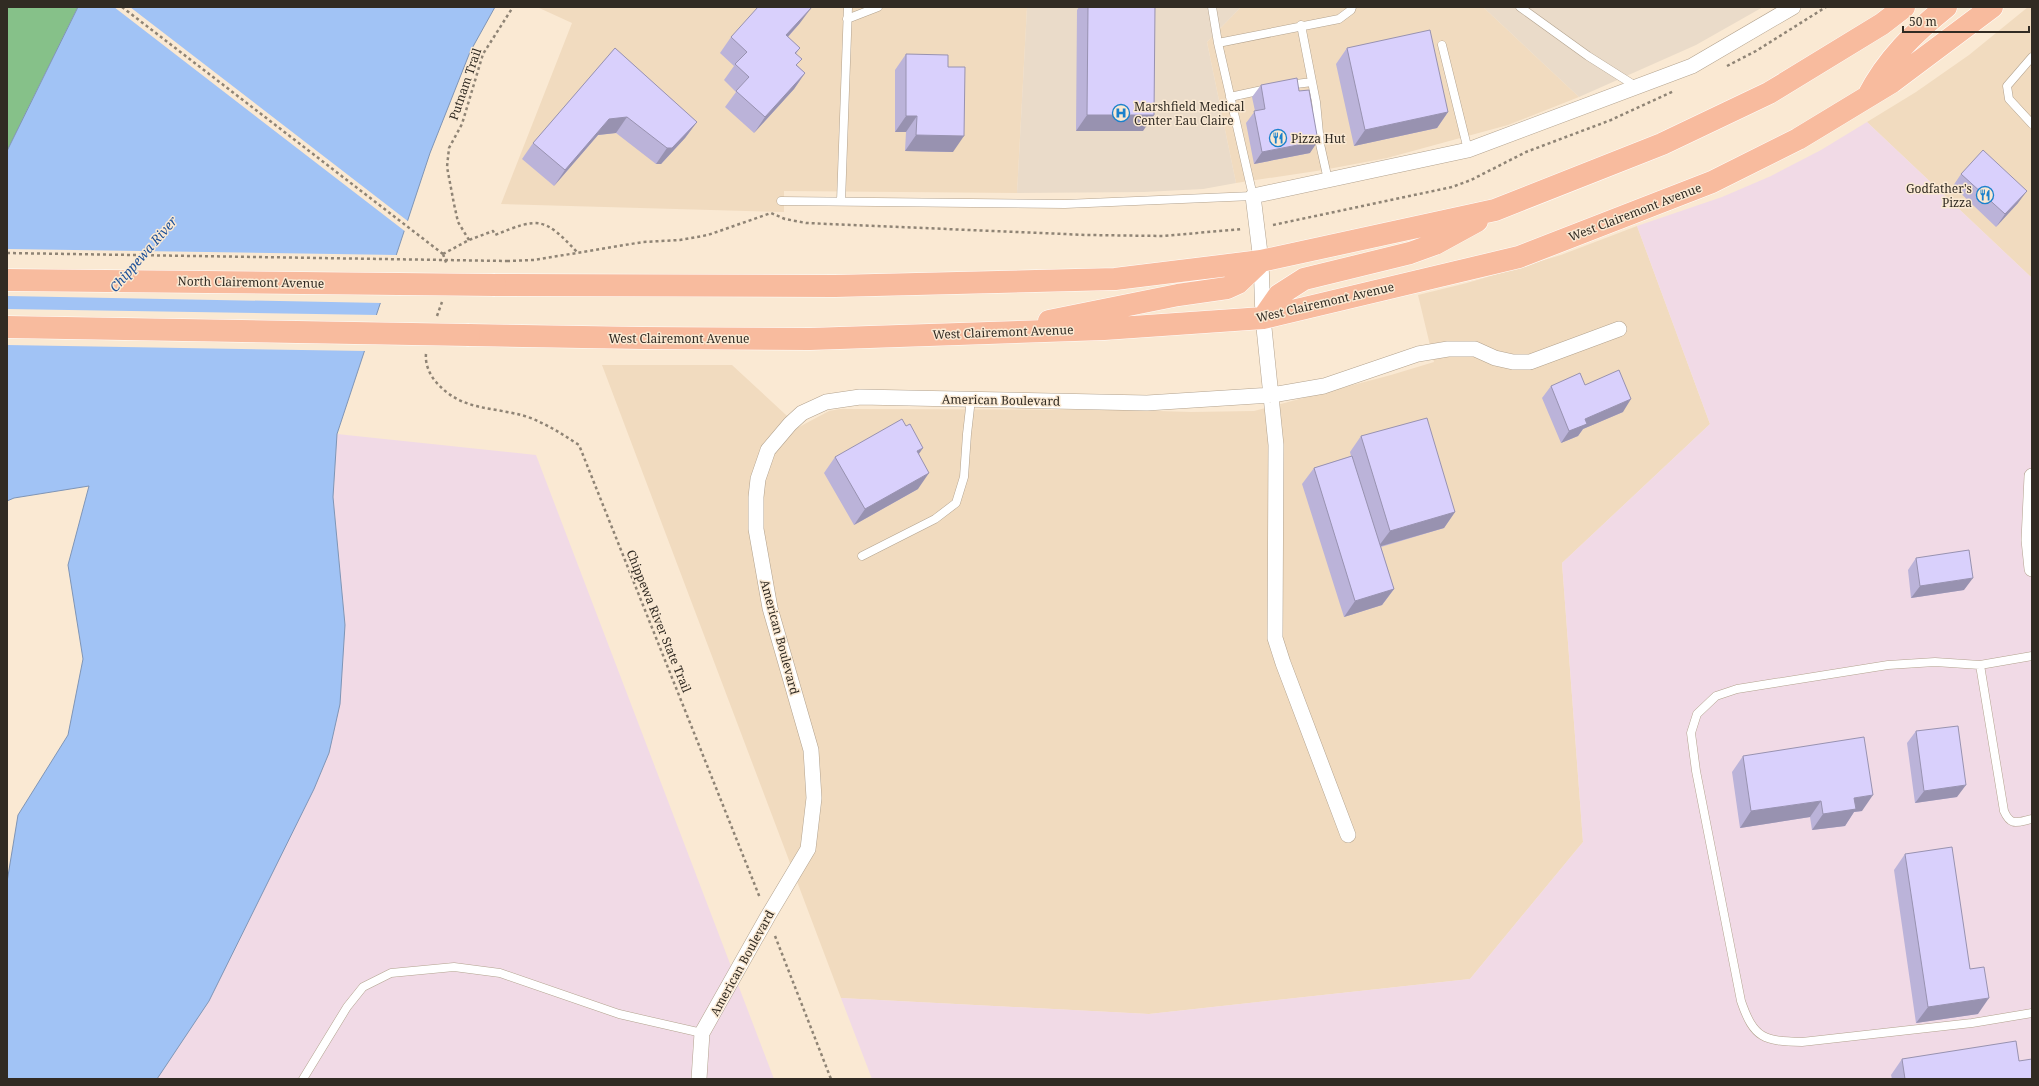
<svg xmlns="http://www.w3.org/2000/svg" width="2039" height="1086" font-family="'Noto Serif',serif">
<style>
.built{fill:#f1dbbf}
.industrial{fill:#f1dae6}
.medical{fill:#eadbc9}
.forest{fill:#86c189}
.water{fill:#a1c3f5;stroke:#7f95b6}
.pier{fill:#fae9d3}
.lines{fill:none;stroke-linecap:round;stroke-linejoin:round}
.lane-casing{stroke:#b2a28e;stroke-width:9}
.street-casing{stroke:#b2a28e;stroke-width:16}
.primary-casing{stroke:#fff;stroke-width:23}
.path{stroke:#8f8475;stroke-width:2.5;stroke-dasharray:3 3;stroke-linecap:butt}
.lane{stroke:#fff;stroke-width:8}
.street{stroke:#fff;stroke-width:15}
.primary{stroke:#f8bb9e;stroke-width:22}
.primary-bridge-casing{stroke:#fff;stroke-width:23;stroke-linecap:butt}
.path-bridge{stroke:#8f8475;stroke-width:2.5;stroke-dasharray:3 3;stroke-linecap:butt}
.primary-bridge{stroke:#f8bb9e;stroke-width:22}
.wall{fill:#bbb3d9}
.shaded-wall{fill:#9892b0}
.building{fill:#d9d0fc;stroke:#9892b0}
.labels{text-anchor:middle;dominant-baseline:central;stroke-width:3;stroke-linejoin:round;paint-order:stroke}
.street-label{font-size:12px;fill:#312b23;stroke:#fae9d3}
.poi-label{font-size:12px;fill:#312b23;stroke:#fae9d3;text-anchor:start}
.water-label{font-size:13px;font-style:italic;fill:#1b4f98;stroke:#fae9d3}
</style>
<rect width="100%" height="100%" fill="#fae9d3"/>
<path class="built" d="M537,7h490l-10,186 -233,-2v21l-283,-8 71,-181z
M1241,7h242l96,90 -71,28 -121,33 -64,12 -87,13 -29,-141z
M2028,7h4v271l-165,-156 49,-30 53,-37z
M1637,226l73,198 -148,139 21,279 -113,137 -321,35 -308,-16 -239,-633h130l67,62 30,-16 11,-2 286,1 65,2 63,-1 137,-36 43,-13 -16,-67 49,-12 94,-28z"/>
<path class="industrial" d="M1867,122l165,156v801h-1160l-31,-81 308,16 321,-35 113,-137 -21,-279 148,-139 -73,-198 85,-29 49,-21 50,-26z
M337,434l199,21 238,624h-617l52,-78 136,-376 -12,-128z"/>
<path class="medical" d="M1027,7h214l-34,35 29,141 -33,6 -59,3 -127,1z
M1483,7h280l-67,38 -117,52z"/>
<path class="forest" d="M7,7h71l-71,144z"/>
<path class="water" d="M78,7h417l-25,45 -40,101 -93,281 -4,63 12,128 -5,79 -11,49 -15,36 -105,212 -52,78h-150v-197l11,-67 50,-80 15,-76 -15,-94 21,-79 -75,12 -7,3v-350z"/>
<path class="pier" d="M114,7h16l279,215 -3,10z
M7,249l391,6 -16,48 -375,-7z
M7,309l371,6 -12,36 -359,-6z"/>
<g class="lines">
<g class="lane-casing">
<path id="lane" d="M1520,7l68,49 49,31
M847,19l31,-12
M1301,25l15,77 4,42 8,36
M1218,43l121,-24 12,-9 1,-3
M1442,45l26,105
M2032,57l-25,29 2,13 23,25
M1288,85l24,-3
M1230,97l37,-8
M781,201l284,3 188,-8 -35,-153 -6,-36
M841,201l7,-194
M862,556l73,-37 21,-16 8,-26 3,-43 4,-35
M2032,656l-52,9 24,146c7,16 13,11 28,8
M1980,665l-45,-3 -47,3 -151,24 -21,7 -19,18 -6,19 5,38 45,230c13,38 23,40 61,41l170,-19 60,-10
M303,1079l44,-72 16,-20 28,-14 63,-6 46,6 119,41 83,19"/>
</g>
<g class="street-casing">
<path id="street" d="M2032,476l-3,64 3,29
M1348,835l-65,-172 -8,-25 1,-193 -13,-127 -2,-57 -8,-65 215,-46 224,-84 101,-59
M699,1079l3,-46 66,-117 40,-67 6,-51 -3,-48 -41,-142 -14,-79v-32l2,-18 10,-29 22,-26 12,-11 24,-11 34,-5 287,6 125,-8 52,-9 94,-32 30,-5h27l20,9 18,4h17l89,-33"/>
</g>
<g class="primary-casing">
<path id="primary" d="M1868,96c19,-37 46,-63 78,-89
M495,285l340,1 280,-7 146,-18 234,-51 167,-66 107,-51 113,-69 22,-17
M1263,318l16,-23 25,-16 106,-26 25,-9 42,-23
M1049,321l129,-26 49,-7 11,-5 23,-22
M469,335l173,3 168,1 294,-10 159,-11 256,-61 193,-75 86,-43 94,-57 100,-75"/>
</g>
<path class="path" d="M122,7l321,247
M1727,66l29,-15 70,-44
M1273,225l179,-38 19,-7 55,-28 85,-32 63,-29
M469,240l-11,-18 -4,-18 -7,-37 2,-19 13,-24 21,-70 30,-47
M443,254l4,11
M443,254l26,-14 24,-9 2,4c44,-18 49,-18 82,17
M507,261l27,-1 109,-18 37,-2 28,-5 63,-22 14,6 21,4 281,12 76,1 79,-7
M437,316l5,-14
M426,354c-1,9 3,20 10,28 26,30 57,24 92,35 19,7 34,17 51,28l181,453
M775,936l56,143"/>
<use href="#lane" class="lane"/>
<use href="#street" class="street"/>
<use href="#primary" class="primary"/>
<g class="primary-bridge-casing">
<path id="primary-bridge" d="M7,280l488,5
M7,327l462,8"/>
</g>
<path class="path-bridge" d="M7,253l500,8"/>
<use href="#primary-bridge" class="primary-bridge"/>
</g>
<path class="wall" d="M1079,7h76l-12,124h-67l1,-121z
M800,23l-12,14 12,11 -4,6 1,11 8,8 -11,16 -40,44 -29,-26 11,-15 -12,-12 10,-14 -14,-13 11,-16z
M615,48l82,74 -12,16 -24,26h-5l-40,-31 -18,2 -44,51 -32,-27 11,-16z
M1347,48l101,64 -11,16 -83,18 -18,-82z
M906,54l42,13 5,85 -48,-1 1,-19h-11v-62z
M1261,85l49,68 -56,11 -8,-41 9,-12 -3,-14z
M1961,174l57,29 -22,24 -43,-41z
M1585,385l38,27 -40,17 -5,7 -17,7 -19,-45 9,-12z
M1361,436l94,76 -11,16 -63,19 13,42 -12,16 -38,12 -42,-133 12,-16 37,-12 -1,-4z
M919,454l-1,35 -64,36 -30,-52 11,-16z
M1916,558l48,32 -53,8 -3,-28z
M1916,731l41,66 -42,6 -8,-60z
M1743,756l119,55 -8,1 -9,14 -33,4 -2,-13 -70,11 -8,-56z
M1905,854l65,115 8,45 -62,9 -22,-153z
M1902,1059l117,2 13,18h-140l-1,-4z"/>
<path class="shaded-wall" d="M812,7l-12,16 -25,28 11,-16z
M805,73l-11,16 -40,44 11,-16z
M1448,112l-11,16 -83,18 11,-16z
M1087,115h67l-11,16h-67z
M906,116h11l-11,16h-11z
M627,117l-11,16 -18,2 -44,51 11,-16 44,-51z
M697,122l-12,16 -24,26h-5l11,-16z
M916,135l48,1 -11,16 -48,-1z
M1318,141l-8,12 -56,11 8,-12z
M2027,191l-9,12 -22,24 9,-13z
M1631,399l-8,13 -40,17 -5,7 -17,7 8,-12 16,-12z
M923,448l-11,16 5,-13z
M929,473l-11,16 -64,36 11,-16z
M1455,512l-11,16 -66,19 12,-16z
M1973,578l-9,12 -53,8 9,-12z
M1394,589l-12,16 -38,12 11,-16z
M1966,785l-9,12 -42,6 9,-12z
M1873,795l-11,16 -8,1 -9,14 -33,4 11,-16 31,-16z
M1821,801l-11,16 -70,11 11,-17z
M1989,998l-11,16 -62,9 12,-16z"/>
<path class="building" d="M758,7h54l-26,28 14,13 -5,5 7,6 -6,6 9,8 -40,44 -29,-26 13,-14 -14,-13 12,-12 -16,-15z
M1088,7h67l-1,108h-67z
M1430,30l18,82 -83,18 -18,-82z
M615,48l82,74 -25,26h-5l-40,-31 -18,2 -44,51 -32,-27z
M906,54l42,1v12h17l-1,69 -48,-1 1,-19h-11z
M1297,78l2,13 10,-1 9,51 -56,11 -8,-41 11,-2 -4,-24z
M1983,150l44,41 -22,23 -44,-40z
M1619,370l12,29 -46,20 2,5 -18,7 -18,-45 29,-13 5,12z
M1427,418l28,94 -65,19 -29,-95z
M902,419l4,7 4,-2 13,24 -6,3 12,22 -64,36 -30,-52z
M1352,456l42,133 -39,12 -41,-133z
M1969,550l4,28 -53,8 -4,-28z
M1958,726l8,59 -42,6 -8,-60z
M1864,737l9,58 -19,3 2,11 -33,5 -2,-13 -70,10 -8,-55z
M1952,847l18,122 14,-2 5,31 -61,9 -23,-153z
M2016,1041l3,20 13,-2v20h-127l-3,-20z"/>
<defs>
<g id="hospital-ring" transform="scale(0.9)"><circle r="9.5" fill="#fae9d3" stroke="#1b81cc" stroke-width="1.5"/><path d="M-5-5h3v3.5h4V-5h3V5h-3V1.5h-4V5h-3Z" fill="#1b81cc"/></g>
<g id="restaurant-ring" transform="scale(0.9)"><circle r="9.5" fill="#fae9d3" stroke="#1b81cc" stroke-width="1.5"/><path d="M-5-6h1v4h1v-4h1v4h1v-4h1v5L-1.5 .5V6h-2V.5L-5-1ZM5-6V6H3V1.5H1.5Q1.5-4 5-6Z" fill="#1b81cc"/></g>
</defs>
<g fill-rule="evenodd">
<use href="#hospital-ring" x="1121" y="113"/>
<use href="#restaurant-ring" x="1278" y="138"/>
<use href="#restaurant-ring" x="1985" y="195"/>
</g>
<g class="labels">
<g class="street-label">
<text transform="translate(465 84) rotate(-71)">Putnam Trail</text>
<text transform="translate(1635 212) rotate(-21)">West Clairemont Avenue</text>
<text transform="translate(251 282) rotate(1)">North Clairemont Avenue</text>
<text transform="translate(1325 302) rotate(-13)">West Clairemont Avenue</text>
<text transform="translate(1003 332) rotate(-2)">West Clairemont Avenue</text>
<text x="679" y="338">West Clairemont Avenue</text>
<text transform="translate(1001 400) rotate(1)">American Boulevard</text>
<text transform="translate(659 621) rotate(68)">Chippewa River State Trail</text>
<text transform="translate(780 637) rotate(75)">American Boulevard</text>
<text transform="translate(742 963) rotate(-61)">American Boulevard</text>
</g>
<g class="poi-label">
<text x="1134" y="106">Marshfield Medical<tspan x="1134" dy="14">Center Eau Claire</tspan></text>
<text x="1291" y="138">Pizza Hut</text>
<text x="1972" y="188" text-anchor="end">Godfather's<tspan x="1972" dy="14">Pizza</tspan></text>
</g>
<g class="water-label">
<text transform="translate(143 254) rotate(-49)">Chippewa River</text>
</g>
</g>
<rect width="2039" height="1086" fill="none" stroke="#312b23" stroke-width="16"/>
<path d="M1903 26v6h126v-6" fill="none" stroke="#312b23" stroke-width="2"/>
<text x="1909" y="26" font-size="12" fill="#312b23" stroke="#fae9d3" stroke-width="3" paint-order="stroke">50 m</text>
</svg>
